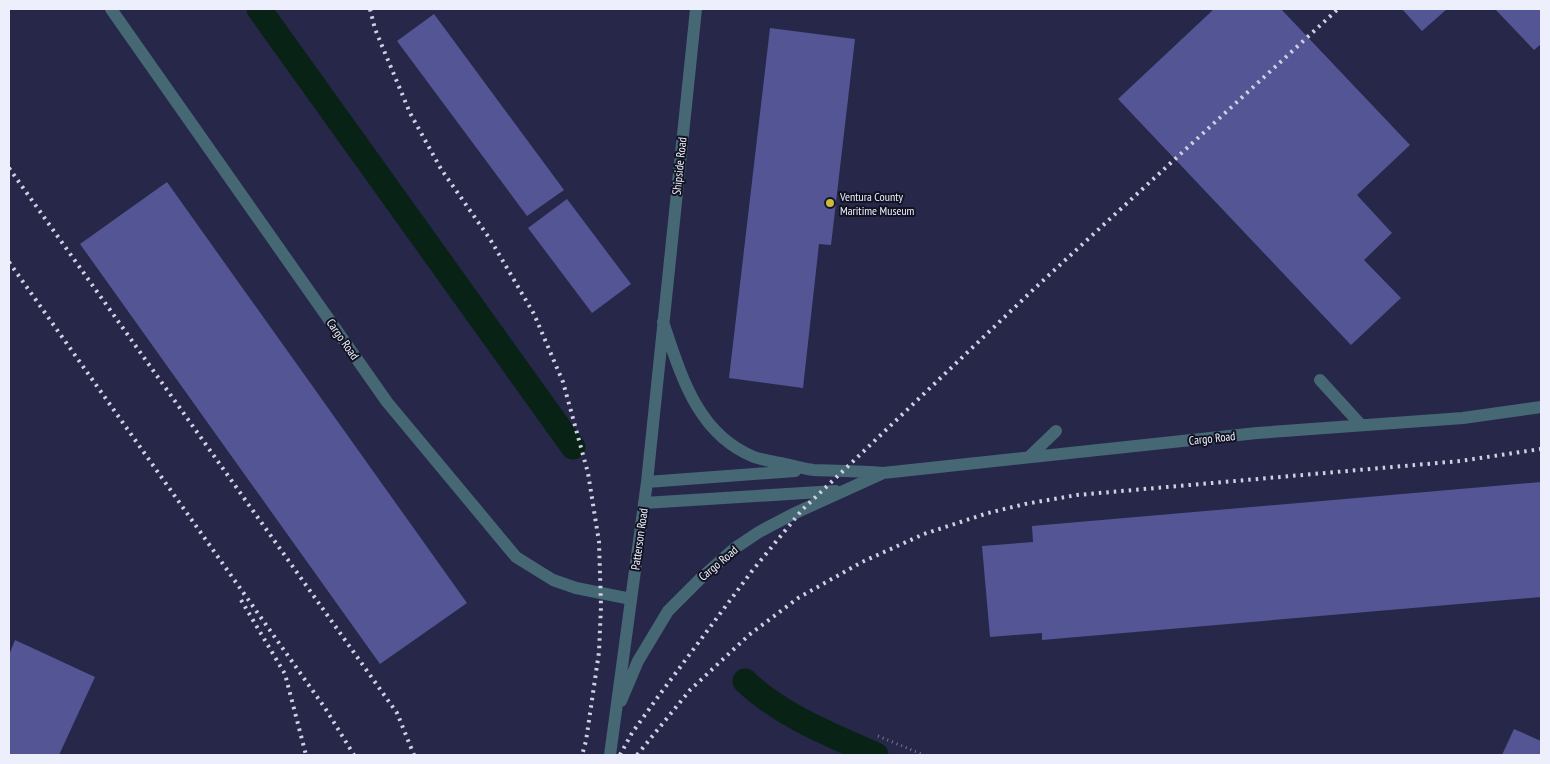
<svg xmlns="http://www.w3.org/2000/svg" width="1550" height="764" font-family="'PT Sans Narrow',sans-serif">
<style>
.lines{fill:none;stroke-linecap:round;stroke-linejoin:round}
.canal{stroke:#082216;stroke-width:25}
.building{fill:#545594}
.path{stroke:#757690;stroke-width:3;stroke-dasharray:1 4;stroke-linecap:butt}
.minor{stroke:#456874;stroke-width:12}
.rail{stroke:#cfd0e1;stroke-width:4;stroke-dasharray:2.5 5;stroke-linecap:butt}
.poi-dot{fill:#ccb939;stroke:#121322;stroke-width:2}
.labels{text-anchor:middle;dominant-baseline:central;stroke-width:4;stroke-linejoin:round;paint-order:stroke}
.street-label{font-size:12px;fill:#eeeffd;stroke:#121322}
.poi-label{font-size:12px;fill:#eeeffd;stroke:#121322;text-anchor:start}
</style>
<rect width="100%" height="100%" fill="#27274a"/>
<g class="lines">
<path class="canal" d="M259,9l314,438
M745,681c35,34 86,54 131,74"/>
</g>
<path class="building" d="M1214,9h67l129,136 -53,50 35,38 -28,27 37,38 -50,47 -233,-246z
M1402,9h45l-25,22z
M1495,9h46v35l-7,6z
M434,14l130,176 -37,26 -130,-175z
M770,28l85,11 -24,206 -12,-1 -16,144 -74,-10z
M167,182l300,421 -87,61 -300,-420z
M567,199l64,85 -39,29 -64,-85z
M1541,482v115l-499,43v-7l-52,4 -8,-91 51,-4 -1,-16z
M15,640l80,37 -36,78h-50v-100z
M1514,729l27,12v14h-39z"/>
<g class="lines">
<path class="path" d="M878,736l46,19"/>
<path class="minor" d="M111,9l276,393 129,155 37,23 23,8 55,11
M663,322c18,53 34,112 91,135 8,3 18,4 26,6 11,2 23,6 34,7 23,1 46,1 69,3l374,-40 206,-15 78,-11
M1320,380l41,45
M1029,457l27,-26
M647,482l148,-11
M644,503l192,-12
M621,701l17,-40 30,-50 32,-32 35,-31 24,-16 34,-18 88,-40
M610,755l37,-273 49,-473"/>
<path class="rail" d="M370,9l5,20 35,84 31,56 49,70 44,75 29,68 25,91 11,69 2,64 -2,46 -13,89 -4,14
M9,168l388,545 17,42
M9,262l316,446 29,47
M241,600l44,74 21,81
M620,755l12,-22 28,-39 92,-123 50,-61 234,-223 302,-278
M637,755l53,-65 59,-55 49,-37 64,-36 62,-28 64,-21 37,-9 52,-9 383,-34 81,-12"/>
</g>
<circle class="poi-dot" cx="830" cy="203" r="5"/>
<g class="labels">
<g class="street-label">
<text transform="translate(679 166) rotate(-84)">Shipside Road</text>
<text transform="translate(343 339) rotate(55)">Cargo Road</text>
<text transform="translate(1212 438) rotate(-6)">Cargo Road</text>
<text transform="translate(639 539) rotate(-82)">Patterson Road</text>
<text transform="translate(718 563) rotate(-40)">Cargo Road</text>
</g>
<g class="poi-label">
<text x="840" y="196">Ventura County<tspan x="840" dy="14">Maritime Museum</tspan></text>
</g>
</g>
<rect width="1550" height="764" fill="none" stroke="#eeeffd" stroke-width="20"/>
</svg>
